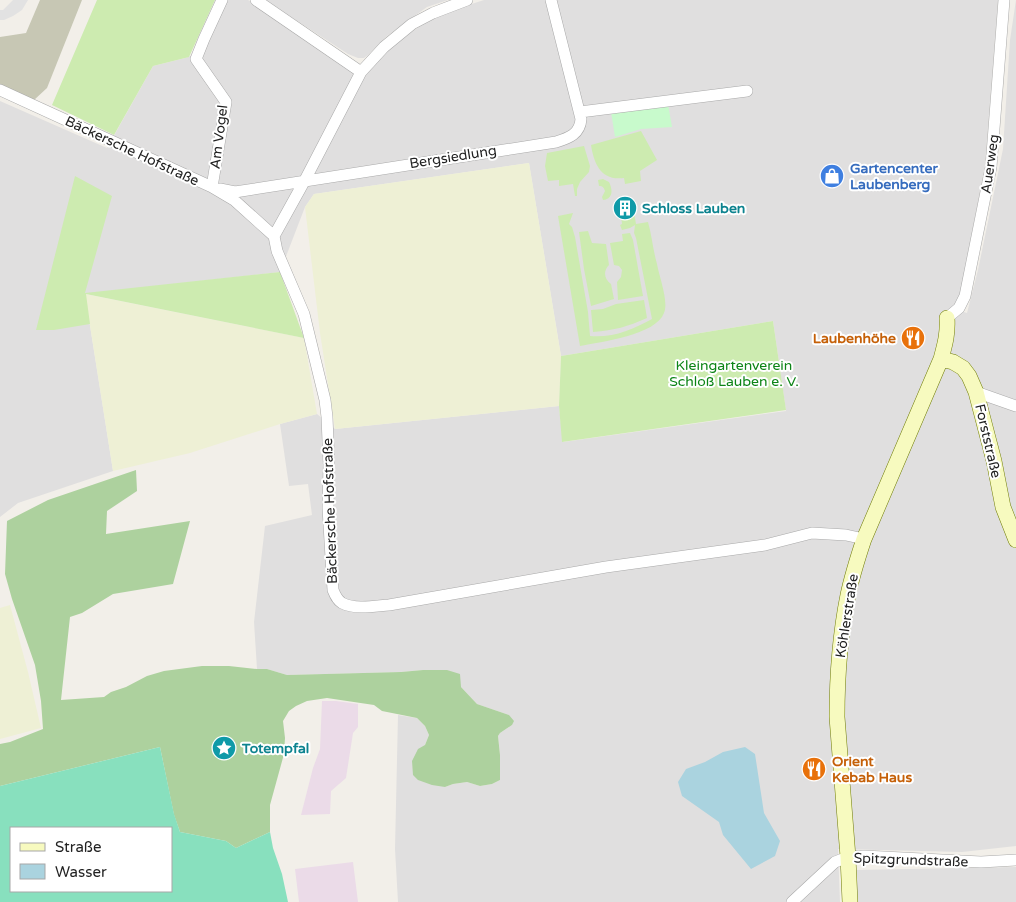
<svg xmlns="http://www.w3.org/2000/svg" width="1016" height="902" font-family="'Varela Round',sans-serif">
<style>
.residential{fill:#e0dfdf}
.industrial{fill:#ebdbe8}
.construction{fill:#c7c7b4}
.farmland{fill:#eef0d5}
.grass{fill:#cdebb0}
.forest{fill:#add19e}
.park{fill:#c8facc}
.pitch{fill:#88e0be;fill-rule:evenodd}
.parking{fill:#e2e2e2}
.water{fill:#aad3df}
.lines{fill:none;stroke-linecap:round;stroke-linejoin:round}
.street-casing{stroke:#a9a9a9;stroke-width:12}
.secondary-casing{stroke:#707d05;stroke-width:16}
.street{stroke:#fff;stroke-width:11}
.secondary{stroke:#f7fabf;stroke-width:15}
.labels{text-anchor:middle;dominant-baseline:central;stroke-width:4;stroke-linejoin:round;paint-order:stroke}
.street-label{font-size:14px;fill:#222;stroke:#fff}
.shop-label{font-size:14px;font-weight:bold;fill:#366cbe;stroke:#fff;text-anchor:start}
.culture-label{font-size:14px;font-weight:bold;fill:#0d838f;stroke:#fff;text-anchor:start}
.food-label{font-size:14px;font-weight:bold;fill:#c56008;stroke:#fff;text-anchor:end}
.park-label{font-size:14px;fill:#0c8416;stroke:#fff}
</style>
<rect width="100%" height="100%" fill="#f2efe9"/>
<path class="residential" d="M228,0h20l2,1 114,77 8,-11 18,-18 17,-14 24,-16 25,-10 28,-9h514l-13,165 -28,145 10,3 11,-43 25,-121 7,-109 6,-40v846l-54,6 -124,-3 2,53h-442l-3,-53 3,-134 19,3 8,8 4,9 -4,10 20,42 8,-3 14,-2 13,4 12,-2 8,-4v-25l-2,-19 2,-3 12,-8 -3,-10 -32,-11 -16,-17 -38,-17 -22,2 -114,3 -20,-6h-10l-3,-47 11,-96 47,-11 -4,-31 -19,2 -9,-62 37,-10 18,15 224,-23 4,36 223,-31 -13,-90 -212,35 -32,-193 -215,31 -9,13 -25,65 -195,22 28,177 -95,32 -18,14v-416l107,47 46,-82 32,-8 19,-7z
M265,0h183l-21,7 -40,29 -19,19 -4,3h-6l-10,-4z
M1016,867v35h-158l-3,-32z"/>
<path class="industrial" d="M322,701h14l22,3v23l-5,6 -7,45 -15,13 -1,23 -29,1 12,-47 7,-19z
M353,862l5,40h-59l-4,-33z"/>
<path class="construction" d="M40,0h42l-35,88 -13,12 -34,-16v-47l26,-4z"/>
<path class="farmland" d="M529,163l32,193 -2,50 -224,23 -15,-96 -15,-126 9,-13z
M85,294l219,44 13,76 -37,10 -90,29 -77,18z
M10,605l18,67 13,56 -41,11v-131z"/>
<path class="grass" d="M97,0h118l-26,57 -36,9 -39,69 -62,-30z
M641,131l16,29 -17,11 1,10 -16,3 -1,-6c-23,3 -30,-14 -33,-33z
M584,146l6,20 -1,6 -9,10 -3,7v7h-2l-2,-12 -14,2v-6l-11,1 -3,-15 2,-13z
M75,176l37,20 -27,97 195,-21 24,66 -218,-44 4,30 -36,6h-18z
M603,179l6,3c4,8 4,17 -6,18l-1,-3 3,-6c-1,-3 -2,-5 -6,-5l-1,-6z
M634,212l2,12 12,-2c4,14 5,28 9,42 2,12 12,38 7,49 -8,22 -63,29 -84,33l-22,-130 15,-3 -4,11 3,3 3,10 13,75 2,24c23,2 42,-6 62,-17l-16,-81 -2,-5 1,-8 -5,3 -8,2 -2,-5 2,-1 -1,-9z
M588,231l4,12 14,1 3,21c-6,6 -5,14 2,19l3,15 -23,7 -7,-37 -5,-37z
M630,233l3,7 10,56 -25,4 -1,-18 4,-5 1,-7 -3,-4 -5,-1 -4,-22 13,-2 -1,-7z
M644,300l3,18c-20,9 -32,12 -54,14l-2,-22 12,-1 13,-5z
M773,321l13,89 -224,32 -3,-36 2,-50z"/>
<path class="forest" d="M136,470l1,21 -30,20 -1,23 84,-13 -17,63 -60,10 -31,19 -12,4 -9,83 43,-3 7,-5 15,-5 21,-11 17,-5 38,-5h27l28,3h10l20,6 114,-3 22,-2h24l13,4 1,13 16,17 32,11 5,6 -2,4 -12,8 -2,3 2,19v25l-8,4 -12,2 -13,-4 -14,2 -8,3 -13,-2 -14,-5 -5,-5 -1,-14 6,-12 7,-4 4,-10 -4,-9 -8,-8 -35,-7 -8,-6 -47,-7 -20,3 -11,5 -7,5 -6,10 2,17 -1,16 -14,51v27l-34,16 -10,-7 -46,-9 -6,-17 -14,-68 -160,39v-42l10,-2 33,-13 -2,-28 -6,-36 -23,-66 -7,-25 2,-53 41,-21z"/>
<path class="park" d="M668,104l4,23 -31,2 -26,8 -4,-25z"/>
<path class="pitch" d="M160,747l14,67 6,18 46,9 10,7 34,-16 3,16 9,26 6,28h-288v-116zM11,828h160v63h-160z"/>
<path class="parking" d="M13,0h15l-6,10 -9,6 -9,4h-4v-10h3z"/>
<path class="water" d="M745,747l10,7 9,59 16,28 -5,15 -24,13 -28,-34 -4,-13 -37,-26 -4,-14 8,-13 19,-7 18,-10z"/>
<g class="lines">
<g class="street-casing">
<path id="street" d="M256,0l105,72
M0,90l212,97 22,13 40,36 3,15 27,63 21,86 2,17 2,48 -1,43 5,82c2,5 4,10 9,13 14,7 33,3 47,2l217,-38 159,-22 47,-12 34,2 18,4
M580,112l167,-21
M212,187l14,-85 -30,-43 8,-20 18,-39
M220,189l15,3 321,-50c13,-4 24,-8 25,-23l-30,-119
M274,236l31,-56 56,-108 23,-25 28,-23 21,-11 34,-13
M947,318l12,-10 6,-12 26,-129 13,-167
M976,392l40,14
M792,902l43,-40 13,-5 16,-1 117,6 35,-2"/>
</g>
<g class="secondary-casing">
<path id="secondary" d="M941,359l12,3 10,6 6,8 7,16 18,69 9,46 13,33
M850,902l-2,-45 -11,-140c0,-41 3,-82 11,-122 4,-19 10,-38 16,-56l77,-180c4,-15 7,-25 6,-41"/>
</g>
<use href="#street" class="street"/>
<use href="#secondary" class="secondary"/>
</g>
<defs>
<g id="shop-disc" transform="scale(1.25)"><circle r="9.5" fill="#3f7fe0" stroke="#fff"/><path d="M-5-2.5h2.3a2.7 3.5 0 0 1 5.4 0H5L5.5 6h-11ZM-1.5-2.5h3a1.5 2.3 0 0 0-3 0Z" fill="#fff"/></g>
<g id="building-disc" transform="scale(1.25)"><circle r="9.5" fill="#0f9aa8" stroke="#fff"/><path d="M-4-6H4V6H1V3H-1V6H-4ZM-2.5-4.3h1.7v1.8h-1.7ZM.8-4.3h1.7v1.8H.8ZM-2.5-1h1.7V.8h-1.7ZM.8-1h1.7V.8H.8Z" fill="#fff"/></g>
<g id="restaurant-disc" transform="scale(1.25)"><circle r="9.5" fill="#e8710a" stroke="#fff"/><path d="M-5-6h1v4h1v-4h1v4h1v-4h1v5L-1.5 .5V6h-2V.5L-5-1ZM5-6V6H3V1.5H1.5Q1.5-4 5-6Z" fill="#fff"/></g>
<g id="sight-disc" transform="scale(1.25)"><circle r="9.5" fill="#0f9aa8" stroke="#fff"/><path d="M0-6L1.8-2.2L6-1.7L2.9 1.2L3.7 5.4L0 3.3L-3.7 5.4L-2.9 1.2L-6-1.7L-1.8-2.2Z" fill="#fff"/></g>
</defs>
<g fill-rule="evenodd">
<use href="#shop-disc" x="832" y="176"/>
<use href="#building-disc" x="625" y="208"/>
<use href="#restaurant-disc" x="913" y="338"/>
<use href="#sight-disc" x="224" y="748"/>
<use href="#restaurant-disc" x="814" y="769"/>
</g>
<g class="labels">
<g class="street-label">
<text transform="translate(219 137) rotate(-83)">Am Vogel</text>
<text transform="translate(132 151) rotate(25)">Bäckersche Hofstraße</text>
<text transform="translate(453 157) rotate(-9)">Bergsiedlung</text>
<text transform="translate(990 164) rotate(-82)">Auerweg</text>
<text transform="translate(988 441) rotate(77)">Forststraße</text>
<text transform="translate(330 511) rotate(-92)">Bäckersche Hofstraße</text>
<text transform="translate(847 616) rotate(-81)">Köhlerstraße</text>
<text transform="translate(911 860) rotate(2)">Spitzgrundstraße</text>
</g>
<g class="shop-label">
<text x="850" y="168">Gartencenter<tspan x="850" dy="16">Laubenberg</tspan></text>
</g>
<g class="culture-label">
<text x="642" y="208">Schloss Lauben</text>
<text x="242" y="748">Totempfal</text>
</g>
<g class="food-label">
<text x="896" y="338">Laubenhöhe</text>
<text x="832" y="761" text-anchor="start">Orient<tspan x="832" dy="16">Kebab Haus</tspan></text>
</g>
<g class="park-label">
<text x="734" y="365">Kleingartenverein<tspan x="734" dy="16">Schloß Lauben e. V.</tspan></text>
</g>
</g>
<rect x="10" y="827" width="162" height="65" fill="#ffffff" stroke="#a7a7a7"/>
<rect x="20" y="843" width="25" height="8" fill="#f7fabf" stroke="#a7a7a7"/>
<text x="55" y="852" font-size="15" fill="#222222">Straße</text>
<rect x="20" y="864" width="25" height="15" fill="#aad3df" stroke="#a7a7a7"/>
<text x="55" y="877" font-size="15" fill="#222222">Wasser</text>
</svg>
